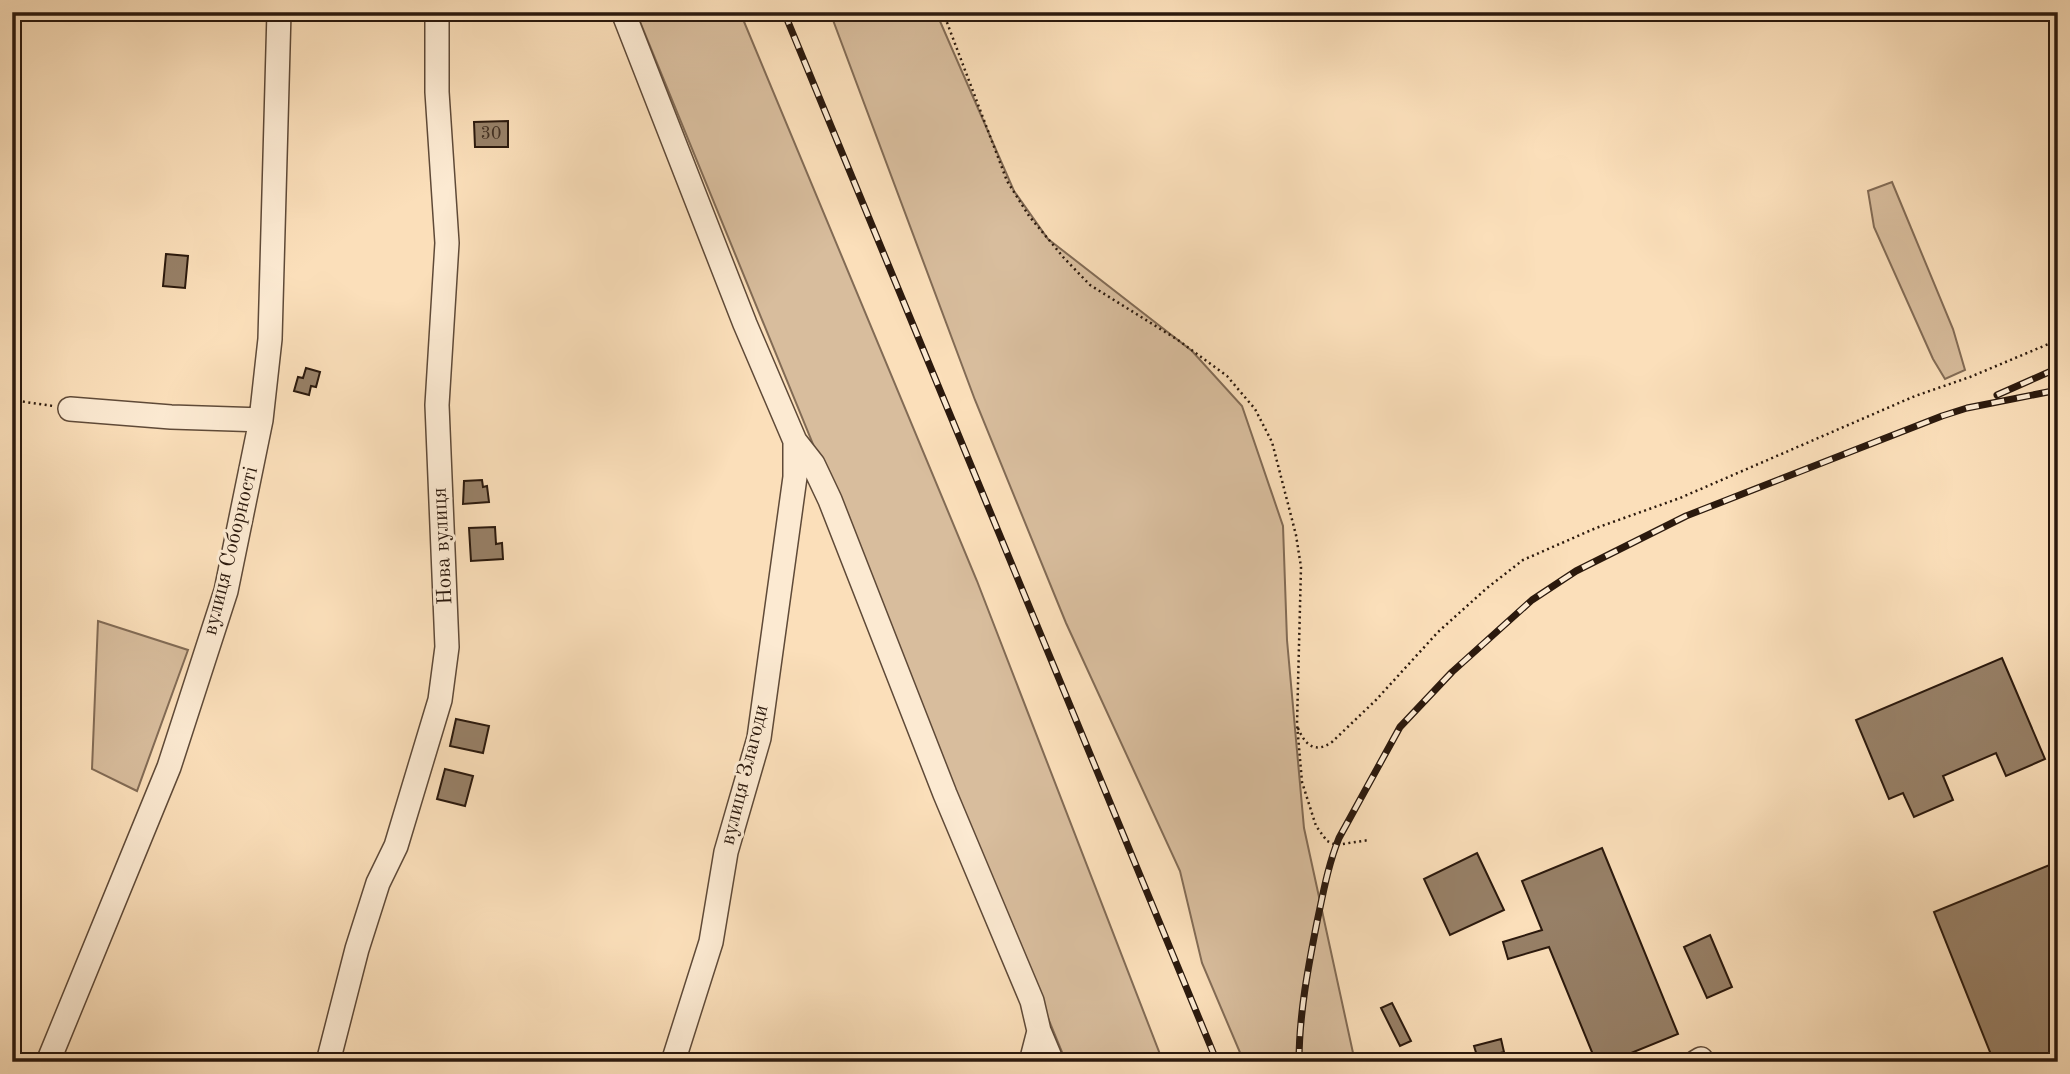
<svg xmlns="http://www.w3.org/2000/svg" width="2070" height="1074" font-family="'Old Standard TT',serif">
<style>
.green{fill:#d8bd9d;stroke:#826b55;stroke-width:2}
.building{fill:#978067;stroke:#2b190d;stroke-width:2}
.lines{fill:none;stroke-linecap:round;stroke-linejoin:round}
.minor-casing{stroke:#5f4a38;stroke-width:26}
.path{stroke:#2b190d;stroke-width:2.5;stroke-dasharray:2 3.5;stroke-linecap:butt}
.minor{stroke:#fcead2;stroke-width:23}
.rail-casing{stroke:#2b190d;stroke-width:7}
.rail{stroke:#fcead2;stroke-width:4.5;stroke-dasharray:13;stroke-linecap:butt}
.labels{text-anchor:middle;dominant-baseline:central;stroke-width:6;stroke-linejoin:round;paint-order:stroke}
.number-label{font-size:18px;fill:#463324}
.street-label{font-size:21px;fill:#2b190d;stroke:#fcead2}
</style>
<rect width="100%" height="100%" fill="#fbdfba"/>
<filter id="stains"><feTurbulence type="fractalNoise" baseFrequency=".00286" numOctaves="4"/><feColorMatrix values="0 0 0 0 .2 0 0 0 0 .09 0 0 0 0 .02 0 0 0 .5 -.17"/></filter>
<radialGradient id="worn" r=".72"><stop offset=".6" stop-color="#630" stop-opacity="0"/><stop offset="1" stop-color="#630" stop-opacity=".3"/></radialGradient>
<path class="green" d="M636,12h104l237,569 186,481h-97z
M830,12h106l78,179 34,48 144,112 50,55 41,120 4,114 17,188 51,234h-111l-42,-99 -22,-92 -114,-248 -91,-223z
M1892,182l61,147 12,41 -20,9 -12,-20 -59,-132 -6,-36z
M98,621l90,29 -51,141 -45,-22z"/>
<path class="building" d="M508,121v26h-33l-1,-25z
M166,254l22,2 -3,32 -22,-2z
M306,368l14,4 -4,15 -5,-1 -2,9 -15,-4 4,-14 5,1z
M482,480l1,7 4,-1 2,16 -26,2 1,-23z
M495,527l1,17 6,-1 1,16 -32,2 -2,-33z
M2002,658l43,101 -39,17 -10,-23 -53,23 10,24 -39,17 -11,-24 -14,6 -33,-79z
M456,719l33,7 -6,27 -33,-7z
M445,769l28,7 -8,30 -28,-7z
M1602,848l76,186 -69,28h-13l-47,-115 -41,12 -5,-17 39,-12 -20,-49z
M1477,853l27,57 -54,25 -26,-56z
M2052,864l6,13v185h-64l-60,-150z
M1710,935l22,52 -25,11 -23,-51z
M1392,1003l19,38 -11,5 -19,-38z
M1501,1039l3,13 -26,7 -4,-13z"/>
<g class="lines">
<g class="minor-casing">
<path id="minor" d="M623,12l122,312 50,117 18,23 17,36 115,294 87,207 7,30 13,31
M70,409l101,8 90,3
M48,1062l121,-295 57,-176 35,-171 9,-81 9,-327
M328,1062l29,-113 21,-66 18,-37 44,-146 7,-53 -10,-242 10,-162 -10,-151v-80
M673,1062l38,-120 15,-90 33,-114 36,-261v-36
M1031,1062l8,-31
M1696,1062l5,-3"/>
</g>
<path class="path" d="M943,12l64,169 22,35 35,42 26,27 88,55 49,36 28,33 17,33 24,93 5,32 -4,157 5,58 14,44 11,15 9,4 33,-5
M12,400l41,6
M1298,728c7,17 17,26 34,14l44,-42 62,-68 49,-44 36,-28 73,-32 84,-30 235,-102 55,-19 88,-37"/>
<use href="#minor" class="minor"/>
<g class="rail-casing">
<path id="rail" d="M784,12l433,1050
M1997,395l61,-27
M1299,1062c0,-47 9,-94 18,-140 6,-28 11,-57 22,-84l61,-111 52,-55 80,-72 44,-29 110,-55 256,-100 25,-8 91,-18"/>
</g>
<use href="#rail" class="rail"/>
</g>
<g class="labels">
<g class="number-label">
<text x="491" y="134">30</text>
</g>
<g class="street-label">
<text transform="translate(443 546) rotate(-93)">Нова вулиця</text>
<text transform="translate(231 551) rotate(-76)">вулиця Соборності</text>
<text transform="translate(745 775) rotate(-76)">вулиця Злагоди</text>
</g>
</g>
<rect width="2070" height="1074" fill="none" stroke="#fbdfba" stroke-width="42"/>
<rect x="14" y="14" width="2042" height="1046" fill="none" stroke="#2b190d" stroke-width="3.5"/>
<rect x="21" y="21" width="2028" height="1032" fill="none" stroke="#2b190d" stroke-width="2"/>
<rect width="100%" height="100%" filter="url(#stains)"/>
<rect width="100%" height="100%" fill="url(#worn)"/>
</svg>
